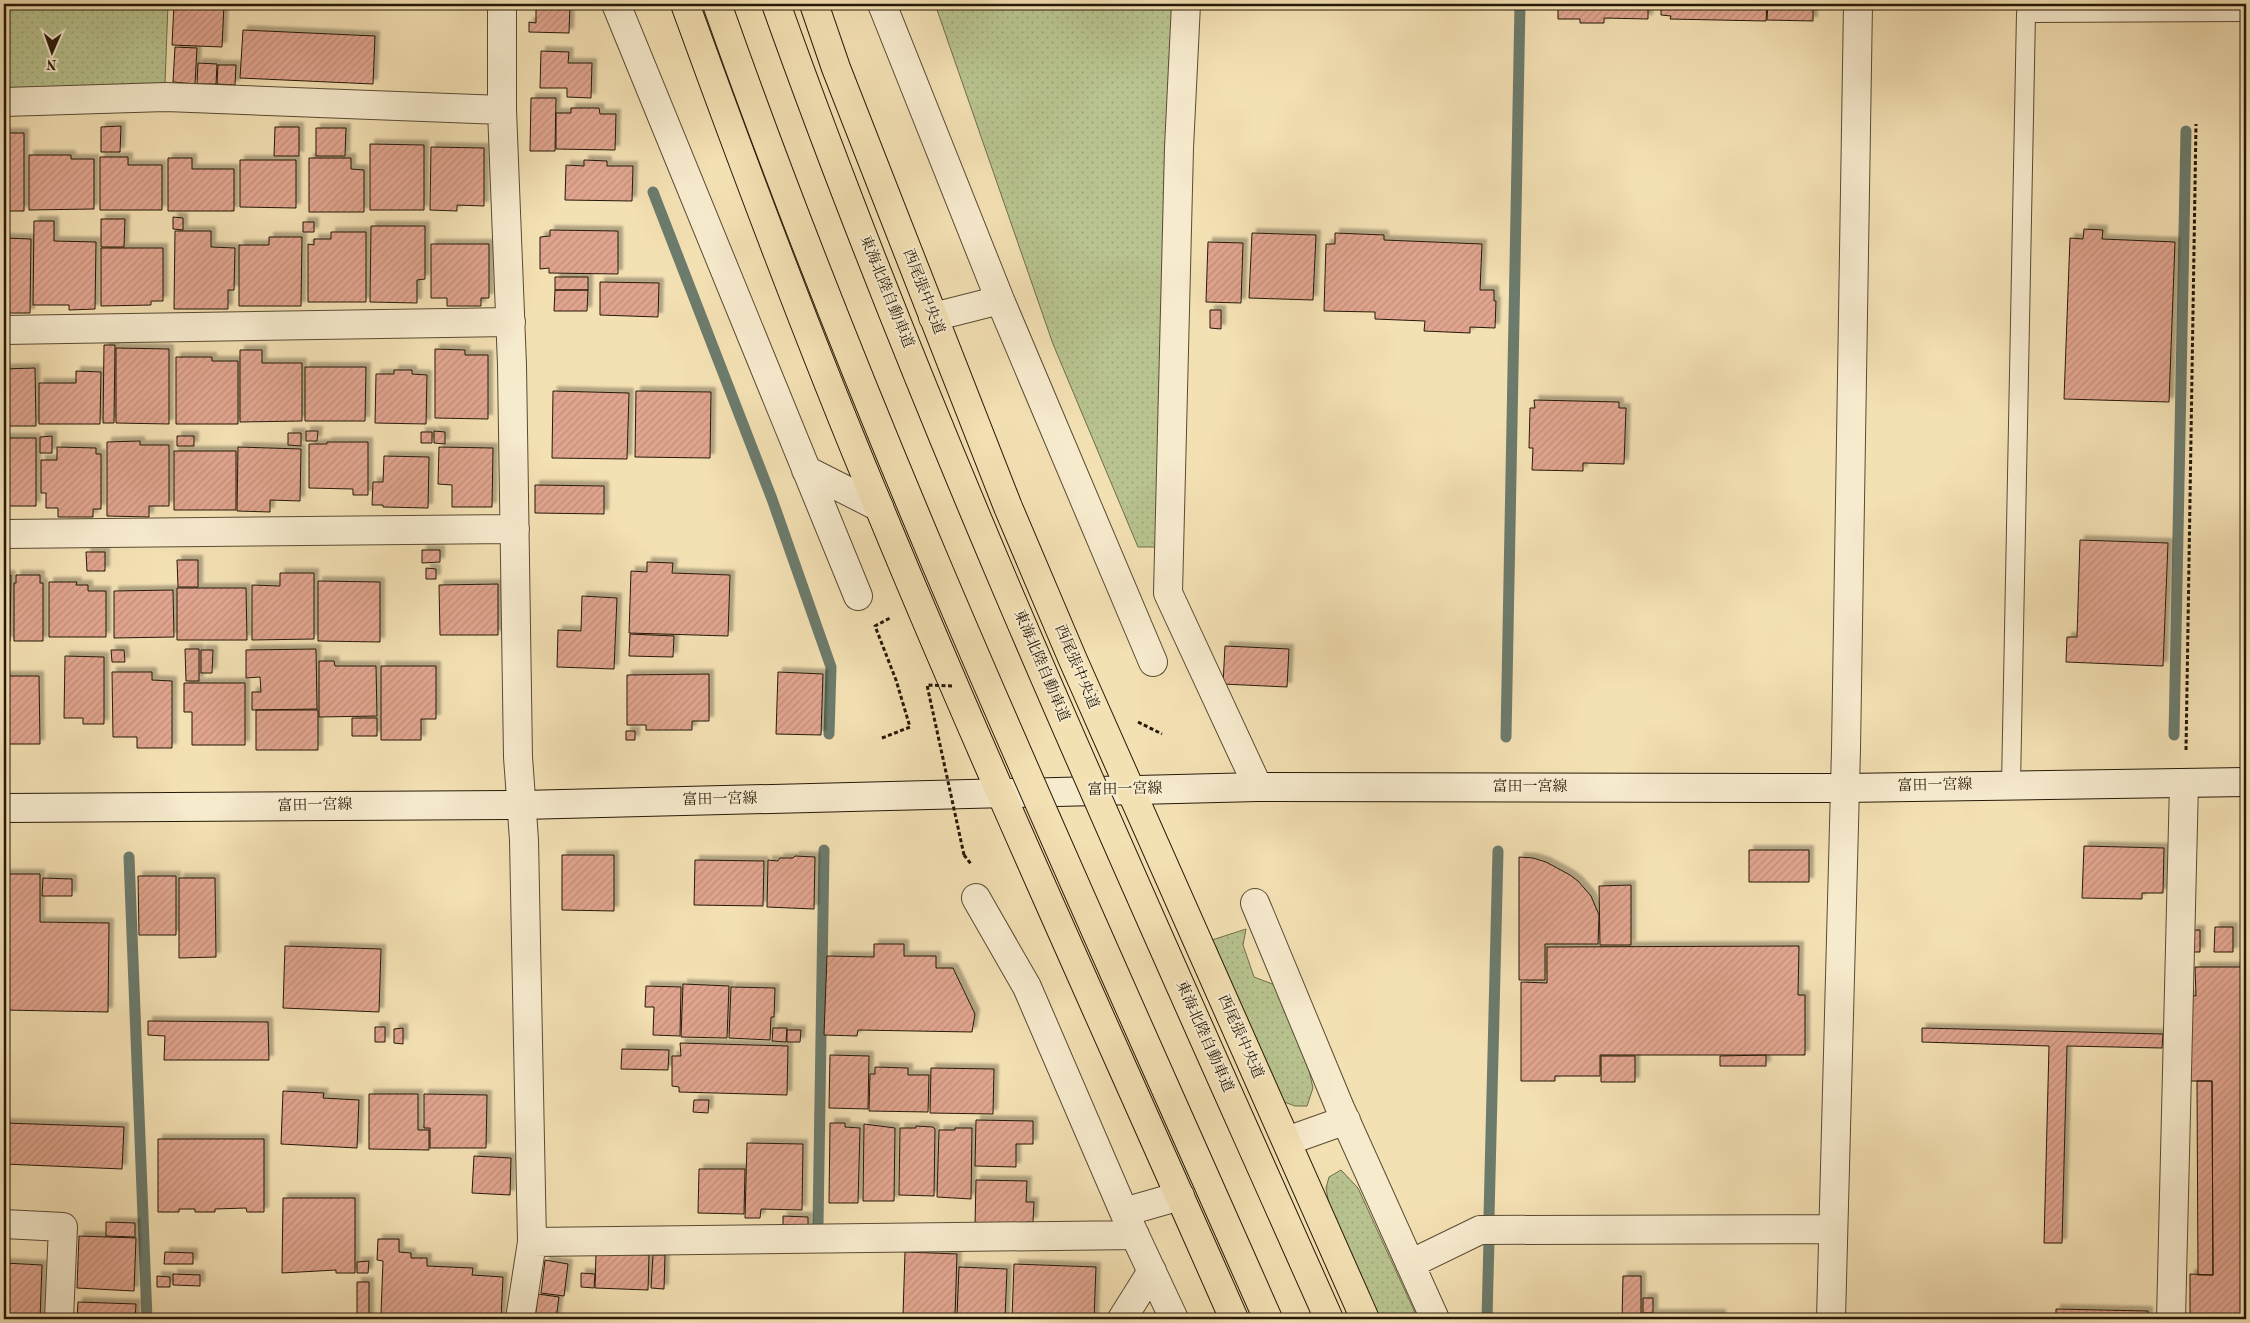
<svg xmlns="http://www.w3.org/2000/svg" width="2250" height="1323" font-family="'Old Standard TT','Noto Serif JP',serif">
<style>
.grass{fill:url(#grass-dots);stroke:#6f6e4c}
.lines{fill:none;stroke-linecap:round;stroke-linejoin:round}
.stream{stroke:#6c7b6c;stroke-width:11}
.building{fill:url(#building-hatch);stroke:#261908;filter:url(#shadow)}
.lane-casing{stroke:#594b33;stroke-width:20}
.street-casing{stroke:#594b33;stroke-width:30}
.secondary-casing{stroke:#261908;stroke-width:30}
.primary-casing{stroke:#261908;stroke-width:30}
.path{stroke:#261908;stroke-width:3;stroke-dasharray:4 2.5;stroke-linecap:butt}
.lane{stroke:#f7ebce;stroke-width:18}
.street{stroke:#f7ebce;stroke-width:28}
.secondary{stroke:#f7ebce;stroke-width:28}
.primary{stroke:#f3e0b3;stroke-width:28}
.highway-bridge-casing{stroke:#261908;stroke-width:30;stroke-linecap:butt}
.path-bridge{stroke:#261908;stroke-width:3;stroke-dasharray:4 2.5;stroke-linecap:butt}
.highway-bridge{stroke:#f3e0b3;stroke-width:28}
.labels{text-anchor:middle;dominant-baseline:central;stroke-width:4;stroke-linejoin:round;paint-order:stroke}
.street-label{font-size:15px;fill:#261908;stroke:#f7ebce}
</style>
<defs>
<pattern id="grass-dots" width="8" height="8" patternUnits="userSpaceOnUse" patternTransform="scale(1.25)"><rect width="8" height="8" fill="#b8c38f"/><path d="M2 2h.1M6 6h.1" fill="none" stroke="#9ea77a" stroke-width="1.8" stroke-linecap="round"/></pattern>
<pattern id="building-hatch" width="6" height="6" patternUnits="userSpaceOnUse" patternTransform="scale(1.25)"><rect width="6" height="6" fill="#e1a58f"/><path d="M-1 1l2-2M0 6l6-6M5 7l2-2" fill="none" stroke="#c18d7a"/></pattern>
<filter id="shadow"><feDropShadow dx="4.5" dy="-4.5" stdDeviation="1" flood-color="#0004"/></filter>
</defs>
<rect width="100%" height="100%" fill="#f3e0b3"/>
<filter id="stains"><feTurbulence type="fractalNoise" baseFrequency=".004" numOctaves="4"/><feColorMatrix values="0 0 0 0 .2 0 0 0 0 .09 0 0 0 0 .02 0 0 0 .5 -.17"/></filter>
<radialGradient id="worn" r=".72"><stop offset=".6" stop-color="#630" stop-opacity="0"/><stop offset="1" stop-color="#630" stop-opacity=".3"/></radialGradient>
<path class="grass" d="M18,4h150l-3,80 -161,4v-76z
M935,4h237l-16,543h-18l-85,-203z
M1246,929l-3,16 11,32 21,8 31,72 7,31 -6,18h-12l-16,-6 -70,-159z
M1341,1170l17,18 60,131h-42l-47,-114 -3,-17 3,-11z"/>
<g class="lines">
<path class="stream" d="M653,192l119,307 59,168 -2,67
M2174,735l12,-604
M1506,737l14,-733
M129,857l18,462
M1489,1216l9,-365
M818,1225l6,-375
M1487,1319l2,-79"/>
</g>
<path class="building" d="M174,4h50l-2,43 -50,-2z
M528,4h42l-1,29 -40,-1v-10l7,1v-18z
M1558,4h90v15l-44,-1v5h-24v-4h-22z
M1661,4h106l-1,17 -96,-2 1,-3 -10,-1z
M1768,4h45v17l-46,-1z
M243,30l132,6 -2,48 -133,-6z
M175,47l22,1 -2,36 -22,-2z
M541,51l28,1 -1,11h24l-1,35 -24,-1v-9h-27z
M198,63l19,1 -1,20h-19z
M218,65h18l-1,20 -18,-1z
M531,98h25l-1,53h-25z
M571,108h28l1,6h16l-1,36 -59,-1v-36h15z
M121,126l-1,26h-19v-25z
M275,127h24v29h-25z
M316,128h30l-1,28h-29z
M4,133h20v78h-20z
M370,144l54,1v65h-54z
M431,147l53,1v58l-27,-1v6l-27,-1z
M29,155h42v4h23v50l-65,1z
M100,157h28v8h34v45h-62z
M168,158h24v11h42v42h-66z
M309,158h42v11l13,1v42h-55z
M240,160h56v48l-56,-1z
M584,160l23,1v5h26l-1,35 -67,-1 1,-35 18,1z
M173,217l10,1v12l-10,-1z
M101,219h24l-1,28h-23z
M34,221h20v20l42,1 -1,67 -26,1v-5h-36z
M303,222h11v10h-11z
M371,226h54v53l-8,1v23l-47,-1z
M2084,229l19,1 -1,9 73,3 -6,160 -105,-3 6,-161 13,1z
M550,230l68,1v43l-69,-1v-5l-9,1v-32l10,-1z
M175,231h36v16l24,1 -1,42h-6v19h-54z
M331,232h35v70h-58v-58l6,1v-6h17z
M1252,233l64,2 -3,65 -64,-2z
M1335,233l49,2v5l98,4 -2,46h14v11h2l-1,27 -25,-1v6l-46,-2 1,-10 -50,-2v-7l-51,-1 2,-67h9z
M269,237h33l-1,69h-62v-61h30z
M4,238l27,1 -1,74h-26z
M1208,242l35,1 -2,60 -35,-1z
M431,244h58v54h-8v8h-34v-8h-16z
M101,248h62v53h-12v4l-50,1z
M555,277h33v13h-33z
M600,282l59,1 -1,34 -58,-2z
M555,290h33l-1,21h-33z
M1210,310h11v19l-11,-1z
M104,345h11l-1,78h-11z
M116,348l53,1v75l-53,-1z
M435,349l30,1v5h23v64l-53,-1z
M240,350h22v13h40v58l-62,1z
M176,357h36v4h26v63h-62z
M305,367h61l-1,54h-60z
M35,368l1,58h-32v-57z
M394,370h18v4l15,1 -1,49 -51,-1 1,-49h18z
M76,371l25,1 -1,52h-61v-41h37z
M553,391l76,2 -2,66 -75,-1z
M636,391l75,1 -1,66 -75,-1z
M1534,400l85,2v6h7l-2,56 -41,-1v8l-51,-1 1,-22h-4l1,-40h5z
M306,431h12l-1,10h-11z
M434,431l11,1v12l-11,-1z
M421,432h11v11h-11z
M288,433h13v13l-13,-1z
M52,436v17h-12v-16z
M177,436h17v10h-17z
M4,438h32v68h-32z
M140,441v4h29v61h-20v11l-42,-1v-74z
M327,442h41v53h-15v-6l-44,-1v-44h18z
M57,447l39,1v6h5v55h-8v8h-35v-9h-12v-15h-5v-33h16z
M238,447l63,2 -1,52 -30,-1v12l-33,-1z
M439,447l54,1 -1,59h-40v-22l-14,-1z
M174,451h62v59h-62z
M384,456l45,1 -1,51 -45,-1v-2h-11l1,-23h10z
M535,485l69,1v28l-69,-1z
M2080,540l88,3 -5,123 -97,-4 1,-25h10z
M422,550h18v12l-18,1z
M86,552h19v19h-18z
M177,560h21v27h-20z
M647,562l26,1 -1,10 58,2 -2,61 -99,-3 2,-62 16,1z
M426,568l10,1v10h-10z
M280,573h34v66l-62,1v-55l28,1z
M4,575h7l-1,66h-6z
M16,575h24v8h3v58h-29v-58h2z
M318,581l62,1v60l-62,-1z
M49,582h28l-1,3h12v6h18v46h-57z
M498,584v51h-58l-1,-50z
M177,588h69l1,52h-70z
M173,590l1,47 -60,1v-47z
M582,596l35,2 -3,71 -57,-2 1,-37 23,1z
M630,634l44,2 -1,21 -44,-1z
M1225,646l64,3 -2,38 -64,-3z
M185,649h14v32h-13z
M316,649l1,60 -65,1v-18h9l-1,-15 -14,1v-28z
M111,650h13l1,12h-13z
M201,650h12l-1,23h-11z
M65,656l39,1v67h-21v-6h-19z
M319,661h15l1,5h41l1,50 -58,1z
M381,666h55v53h-15v21h-40z
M112,672h40v8l20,1v67h-35v-11h-24z
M778,672l45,2 -2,61 -45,-1z
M709,674v47h-17v9h-46v-5h-19v-50z
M4,676h35l1,68h-34l1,-11h-3z
M184,683h61v62h-53v-33h-8z
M256,710h62v40h-62z
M352,718h25v18h-25z
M626,731h9v9h-9z
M2084,846l80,2 -1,45h-21v6l-60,-1z
M1749,850h60v32h-60z
M562,855h52v56l-52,-1z
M795,856l20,1 -1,52 -47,-2 1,-47 10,1 2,-3h13z
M1519,857l14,1 13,4 24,13 8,6 13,15 8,19 -1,29h-53v36h-26z
M695,860l69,1 -1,45 -69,-1z
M4,874h36v48l69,1 -1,89 -104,-2z
M138,876h38v59h-37z
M43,878l29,1v17h-30z
M179,878h36l1,79 -37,1z
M1631,885v60h-31l-1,-59z
M2215,927h18v25h-19z
M2192,930h8v22h-8z
M874,944h30v12h32v12h17l22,46 -3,18 -114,-2 -1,6 -33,-1 3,-79 47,1z
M285,946l96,3 -2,63 -96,-4z
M1799,946l-1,49h7v60h-205v21h-45v5h-34v-99l26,1v-36z
M2195,967h51v352h-56v-45l23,1 -1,-194h-23v-86l7,1z
M683,984l46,2 -2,52 -46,-1z
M646,986l35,1 -1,49 -27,-1 1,-28h-9z
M731,987l44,1 -1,29h-3l-1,23 -41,-2z
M148,1021l120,1 1,38h-105l1,-24 -17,-1z
M375,1027h10v15h-10z
M403,1028v16l-9,-1v-14z
M773,1028h14l-1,14 -14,-1z
M1922,1028l241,6 -1,14 -95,-2 -5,197h-18l5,-197 -127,-4z
M787,1030h14l-1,12h-13z
M680,1043l108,3 -1,49 -108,-3v-5l-7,-1v-30h9z
M622,1049l47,1 -1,20 -47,-1z
M830,1055l39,1 -1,53 -39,-1z
M1766,1055v11h-46v-10z
M1601,1056h34v26h-34z
M875,1067l33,1v7h21l-1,37 -59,-1 1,-37h5z
M931,1068l63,1 -1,45 -63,-1z
M2197,1081h15l1,194h-15z
M283,1091l41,2 -1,5 36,2 -2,48 -76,-4z
M369,1094h49v36h11v20l-60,-1z
M424,1094l63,1 -1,53h-56v-20h-6z
M694,1100h15l-1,13 -15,-1z
M976,1120l57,1v23h-17v23l-41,-1z
M4,1123l120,4 -2,42 -118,-5z
M830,1123h15v4l15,1 -2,75h-29z
M864,1124l31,4 -1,73h-31z
M916,1126l17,1 2,2 -1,67 -35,-1 1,-67h16z
M955,1128h17l-1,71 -34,-2 2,-67h16z
M158,1139h106v73h-17l-1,-4 -31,1v3h-20v-3h-16v3h-21z
M747,1143l56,1 -1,66 -41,-1 -1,9h-15z
M474,1156l37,2 -1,37 -38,-2z
M699,1169h46l-1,45 -46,-1z
M976,1180l51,1 -1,21h8l-1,20h-7v5l-51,-1z
M283,1198h72v75h-19v-3l-54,3z
M783,1216l25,1v13h-25z
M106,1222l29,1v14l-29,-1z
M79,1236l57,2 -2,53 -57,-3z
M378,1239h21v13l12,1v5h16v8l46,2 -1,7 31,2 -2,42h-110v-4l-10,-1 2,-53 -6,-1z
M165,1252l28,1v11h-29z
M905,1252l52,2 -2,62 -52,-1z
M596,1253l53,2 -1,35 -53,-2z
M653,1255h12l-1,34 -13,-1z
M545,1260l23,4 -4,32 -23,-3z
M369,1261l-1,12h-11v-11z
M4,1263l38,2 -2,54h-36z
M1014,1264l82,3 -2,52h-82z
M959,1267l48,2 -2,49 -48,-2z
M581,1273l14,1 -1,14 -13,-1z
M173,1274l27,1v11l-27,-1z
M157,1276l13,1v10h-13z
M1623,1276h18v43h-19z
M357,1282h12v37h-12z
M538,1294l21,3 -3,22h-21z
M1643,1298h10v15h-10z
M78,1302l58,2 -1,15h-58z
M2056,1309l92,2v8h-92z
M1642,1314h79v5h-79z"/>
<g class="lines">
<g class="lane-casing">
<path id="lane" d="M2011,785l15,-772 220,-1"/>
</g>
<g class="street-casing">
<path id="street" d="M502,4v106l10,255 6,392 6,83 8,402 -12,77
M616,4l242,592
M882,4l118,296 153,362
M1186,4l-7,144 -11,445 90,194
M4,102l162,-5 336,13
M933,317l67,-17
M4,330l507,-8
M806,470l73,37
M4,534l511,-5
M976,898l51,89 97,225 50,107
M1255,903l85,205 95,211
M1287,1141l59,-21
M1124,1212l56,-16
M4,1224l59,3 -4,92
M532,1242l603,-7
M1410,1264l70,-34 353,-1
M1122,1319l30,-48
M1831,1319l15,-570 12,-745
M2171,1319l13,-536"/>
</g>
<g class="secondary-casing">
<path id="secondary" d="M4,808l518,-3 736,-18 585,1 403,-6"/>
</g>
<g class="primary-casing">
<path id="primary" d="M685,4c61,168 124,336 193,501 113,274 237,543 356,814
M814,4l22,64 172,439 65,153 292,659"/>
</g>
<path class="path" d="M1138,722l24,12
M882,738l28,-11 -14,-47 -21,-54 15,-8
M2186,750l10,-626
M964,855l7,9"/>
<use href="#lane" class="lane"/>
<use href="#street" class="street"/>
<use href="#secondary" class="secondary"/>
<use href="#primary" class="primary"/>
<g class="highway-bridge-casing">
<path id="highway-bridge" d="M717,4c158,448 359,880 551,1315
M776,4c160,448 360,881 553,1315"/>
</g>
<path class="path-bridge" d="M952,686l-25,-1 37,170
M1088,692h10"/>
<use href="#highway-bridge" class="highway-bridge"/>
</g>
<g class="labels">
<g class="street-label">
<text transform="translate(886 292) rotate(68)">東海北陸自動車道</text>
<text transform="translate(923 292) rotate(69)">西尾張中央道</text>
<text transform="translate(1041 666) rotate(67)">東海北陸自動車道</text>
<text transform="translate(1076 667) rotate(67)">西尾張中央道</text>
<text transform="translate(1935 786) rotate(-1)">富田一宮線</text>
<text x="1530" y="787">富田一宮線</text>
<text transform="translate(1125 790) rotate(-1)">富田一宮線</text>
<text transform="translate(720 800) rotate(-1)">富田一宮線</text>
<text transform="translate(315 806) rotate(-1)">富田一宮線</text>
<text transform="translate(1204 1037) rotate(66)">東海北陸自動車道</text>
<text transform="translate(1240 1037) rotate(66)">西尾張中央道</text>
</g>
</g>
<rect width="2250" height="1323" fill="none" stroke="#f3e0b3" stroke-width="20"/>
<rect x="5" y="5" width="2240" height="1313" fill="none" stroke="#261908" stroke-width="2.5"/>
<rect x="10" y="10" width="2230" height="1303" fill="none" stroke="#261908"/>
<g transform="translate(52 52) rotate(182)" stroke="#f7ebce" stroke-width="4" paint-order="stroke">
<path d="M0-4L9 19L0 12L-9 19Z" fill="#261908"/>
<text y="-8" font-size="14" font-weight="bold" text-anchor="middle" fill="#261908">N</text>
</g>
<rect width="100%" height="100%" filter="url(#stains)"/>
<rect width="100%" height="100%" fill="url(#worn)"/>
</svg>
